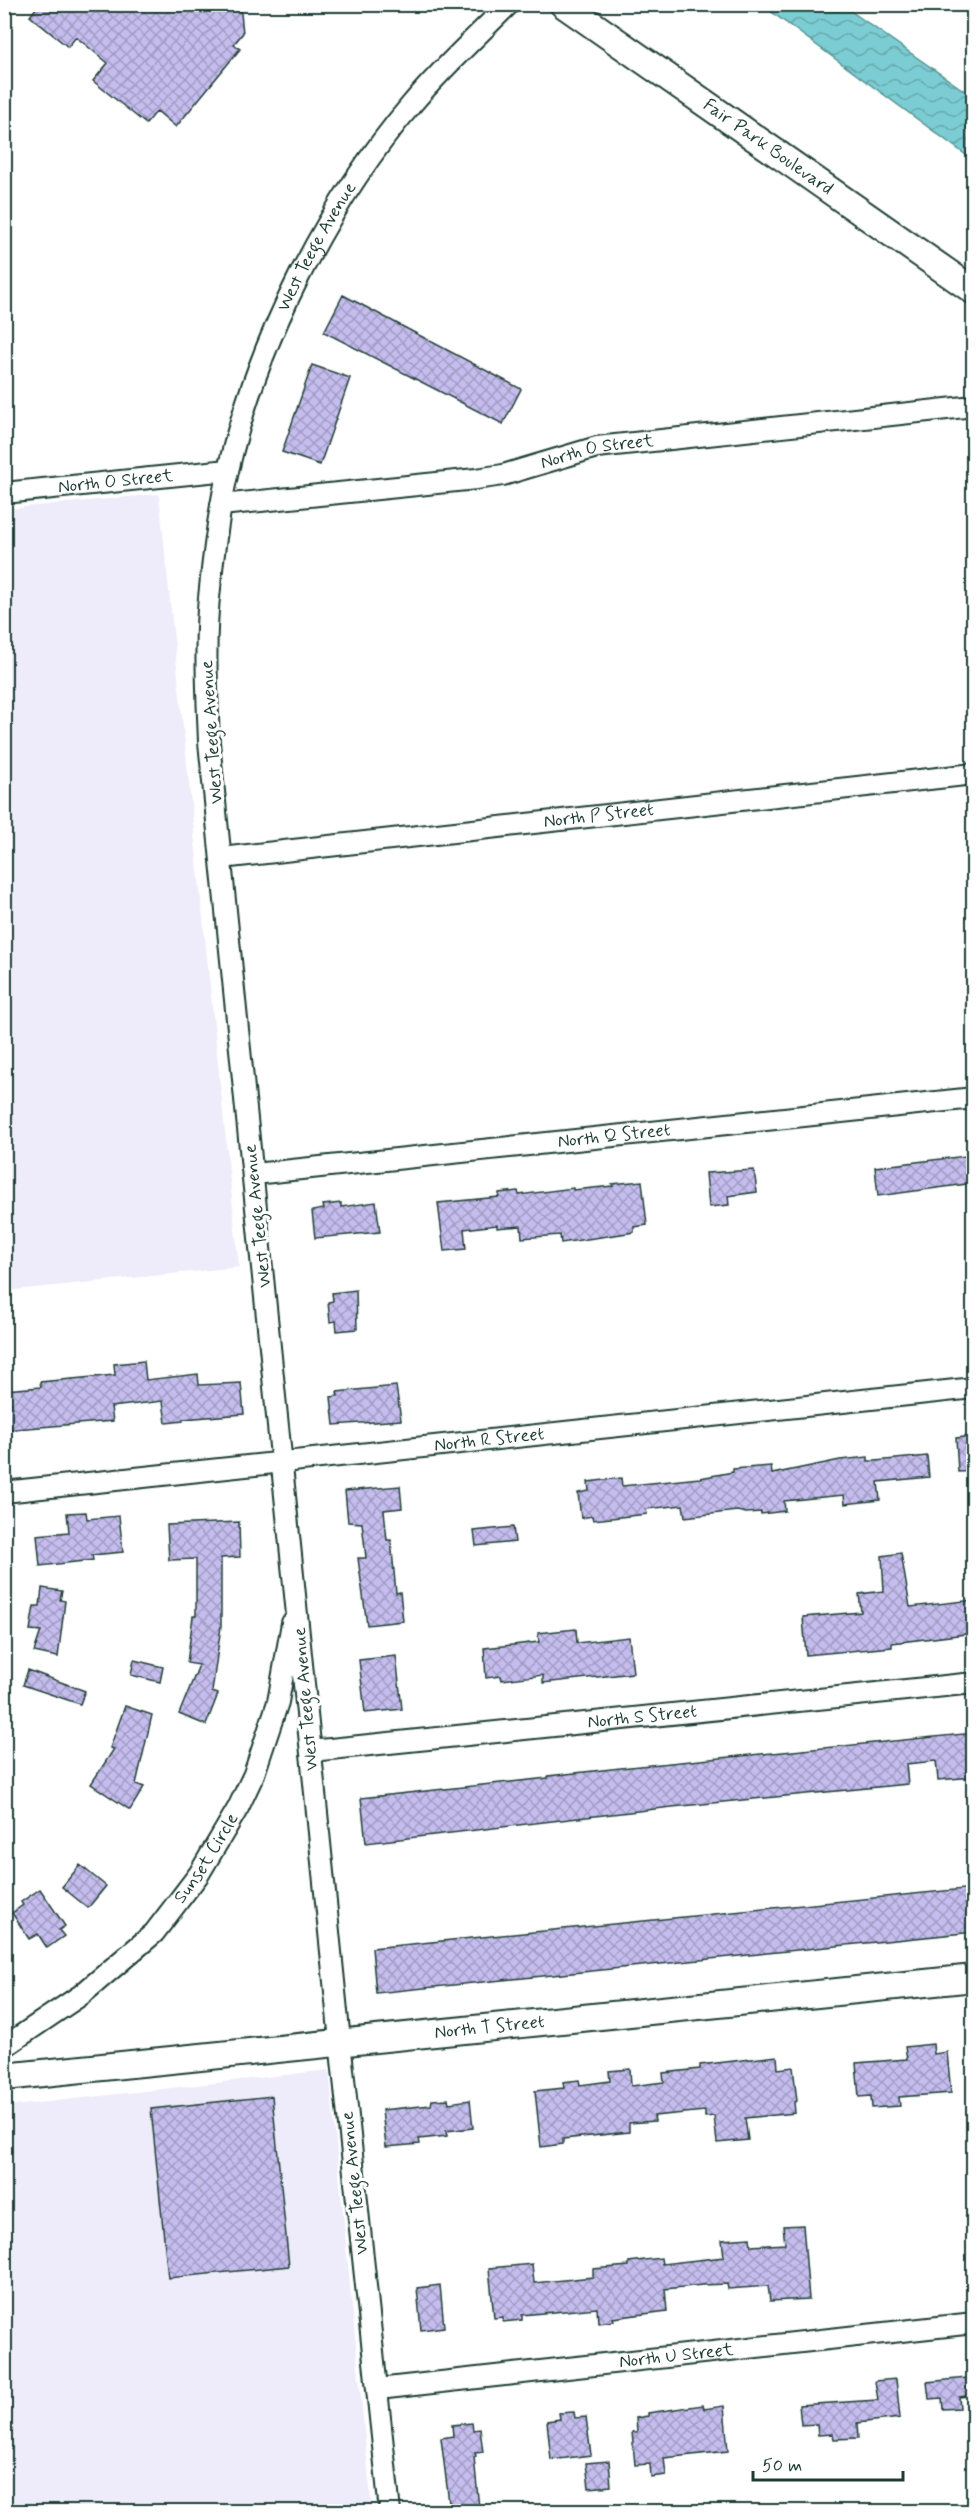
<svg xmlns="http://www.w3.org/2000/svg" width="978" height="2516" font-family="Mynerve,sans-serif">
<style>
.built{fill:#eeebfa}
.water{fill:url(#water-waves);stroke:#579393;stroke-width:1.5}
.building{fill:url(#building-cross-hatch);stroke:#1f3d34;stroke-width:1.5}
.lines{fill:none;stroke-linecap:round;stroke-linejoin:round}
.minor-casing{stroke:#1f3d34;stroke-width:24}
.tertiary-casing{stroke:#1f3d34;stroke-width:30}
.minor{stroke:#fff;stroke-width:20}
.tertiary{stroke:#fff;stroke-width:26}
.labels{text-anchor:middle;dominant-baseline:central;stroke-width:6;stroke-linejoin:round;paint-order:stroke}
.street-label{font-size:18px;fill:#1f3d34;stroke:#fff}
</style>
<defs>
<pattern id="water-waves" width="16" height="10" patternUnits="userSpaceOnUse" patternTransform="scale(1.5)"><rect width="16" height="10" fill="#7ccdd3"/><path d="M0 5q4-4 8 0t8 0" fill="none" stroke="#65a8ac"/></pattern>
<pattern id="building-cross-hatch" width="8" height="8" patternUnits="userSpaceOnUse" patternTransform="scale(1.5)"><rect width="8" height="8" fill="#c6bdef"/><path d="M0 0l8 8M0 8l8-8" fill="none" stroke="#a09bc2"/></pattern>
</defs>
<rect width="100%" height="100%" fill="#fff"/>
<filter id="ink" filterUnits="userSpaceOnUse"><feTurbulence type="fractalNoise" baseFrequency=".0167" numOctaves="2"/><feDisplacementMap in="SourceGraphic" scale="12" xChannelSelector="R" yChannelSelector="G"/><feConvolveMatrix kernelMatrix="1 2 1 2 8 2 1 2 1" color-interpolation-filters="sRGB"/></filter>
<g filter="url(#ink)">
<path class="built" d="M159,494l80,773 -234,24v-782z
M329,2070l43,441h-367l-1,-404z"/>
<path class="water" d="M762,5h80l131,92v63z"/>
<path class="building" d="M39,4h201l3,29 -9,11 6,5 -64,78 -19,-16 -11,13 -53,-43 15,-18 -32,-26 -8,10 -38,-31z
M343,295l178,94 -18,35 -179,-92z
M312,365l38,13 -30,87 -38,-13z
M974,1155v28l-96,13 -3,-29z
M754,1170l3,22 -29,4 1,9 -20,2 -3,-34z
M642,1181l5,44 -13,2v5l-73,11 -1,-8 -38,3 -1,-12 -24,2v-3l-33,4 2,20 -22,2 -6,-48 61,-6v-4l19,-2 1,4 54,-7v2l40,-4 -1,-2z
M376,1202l4,30 -65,6 -3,-27 12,-2 -1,-4 18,-2v4z
M356,1290l1,39 -20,2 -1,-10 -6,1 -2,-20 5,-1 -1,-8z
M144,1361l2,19 52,-6 1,11 42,-2 3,31 -61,5v2l-17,2 -3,-22 -52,6 2,14 -109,9v-40l37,-3 -1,-5 75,-7 -1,-11z
M396,1386l5,34 -67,5 -3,-28 7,-1 -1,-4z
M974,1436v35l-16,1 -2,-34z
M927,1456l2,21 -51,5 2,18 -35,4 -1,-9 -21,2 -39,4 1,10 -24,3v-2l-15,1 -9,-2 -52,6 -2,-12 -37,4 1,5 -54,6 -1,-4 -11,2 -3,-25 11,-2 -1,-9 33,-4 1,8 78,-8 33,-6v-3l38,-3 1,8 68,-14 28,-3v4h7z
M400,1486l2,22 -18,2 3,30h4l5,53 4,-1 3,29 -36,4 -9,-67h8l-4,-35 -14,-1 -3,-31z
M86,1512l1,7 32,-3 4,36 -31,3 1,5 -53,6 -3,-31 32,-3 -2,-19z
M239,1522l1,35 -19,1v68l-9,66 6,2 -12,31 -27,-11 20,-49 -12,-2 6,-47h3v-57l-27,1 -2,-35z
M513,1527l2,15 -39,4 -2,-15z
M901,1553l9,54 64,-7v33l-82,10v4l-86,8 -3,-38 58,-5 -2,-18 25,-3 -2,-35z
M42,1588l20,3 -2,9 5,1 -7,56 -24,-5 7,-21 -11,-1 4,-24h6z
M576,1629l1,14 52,-6 4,36 -90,10v-8l-41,5 -1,-4 -15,2 -2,-30 55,-6 -1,-9z
M396,1656l6,53 -37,4 -6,-53z
M134,1660l29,7 -3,15 -29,-7z
M28,1670l57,21 -5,13 -57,-19z
M125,1706l27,9 -16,69 8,3 -14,23 -39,-26 23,-35 -4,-1z
M974,1733v44l-36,3 -2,-19 -30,3 2,20 -236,23 -306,36 -5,-45 187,-20v-2l82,-9z
M80,1865l26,21 -18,22 -26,-21z
M974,1888v44l-598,61 -4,-45z
M40,1889l25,37 -6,4 5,6 -17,12 -9,-14 -9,5 -17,-26 11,-8 -2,-3z
M933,2044l1,10 13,-2 4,41 -52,4 1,9 -28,2 -1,-12 -12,1 -3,-34 51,-4 -2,-12z
M777,2056l1,13 15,-2 4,34 -3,1 1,11 -50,5 3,22 -31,3 -3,-27 -9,1v-6l-51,5 1,5 -26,2v9l-66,7v5l-22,3 -6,-56 29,-3 -1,-6 16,-2 1,5 30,-4 -1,-10 21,-2 1,17 33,-4 -1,-9 37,-4v-4z
M272,2096l17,170 -121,12 -17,-169z
M448,2099l1,4 21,-3 3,28 -27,3 1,5 -28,3 1,5 -34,3 -4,-37 49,-5 1,-5z
M803,2225l6,74 -39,2 -2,-15 -40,3 -1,-5 -25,1 -37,4 2,22 -54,7 1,3 -16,2 -1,-15 -75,7v5l-19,2v-5l-9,1 -5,-50 43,-4 2,19 59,-6v-8l36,-3v-4l32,-4 1,6 62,-7 -2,-17 28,-2 1,8 34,-2 -2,-18z
M440,2285l4,42 -23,3 -4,-42z
M967,2378l1,18 -9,1 1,11 -17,1 -1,-11 -13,1 -2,-17z
M896,2379l4,39 -43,5 1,15 -24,1 -1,-5 -15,1 -1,-11 -16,1 -2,-20 79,-5 -3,-19z
M703,2405l1,4 20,-3 4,45 -64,7 2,17 -15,2 -1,-13 -15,1 -3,-33h5l-1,-14 12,-2v-3z
M574,2412l1,6 11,-1 5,38 -40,5 -4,-39 13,-2 -1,-6z
M472,2423l1,7 7,-1 3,23 -8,1 1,3 -2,1 5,51 -29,3 -9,-73 12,-2 -1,-11z
M609,2461l2,25 -22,2 -3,-25z"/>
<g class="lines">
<g class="minor-casing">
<g id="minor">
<path id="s1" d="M4,493l224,-23"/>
<path id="s2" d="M221,505l255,-26 27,-4 94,-28 377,-41"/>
<path id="s3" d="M221,858l753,-84"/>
<path id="s4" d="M254,1174l720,-76"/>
<path id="s5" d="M4,1492l970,-104"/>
<path id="s6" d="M311,1751l663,-68"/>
<path id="s7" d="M4,2047l77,-52 73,-62 45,-59 39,-66 16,-34 24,-72 14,-79"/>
<path id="s8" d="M378,2389l596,-66"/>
<path id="s9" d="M390,2512l-50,-471 -131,-1299c-2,-52 -5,-103 1,-154 4,-39 9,-79 18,-117 28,-127 99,-267 183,-366 30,-36 65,-68 98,-101"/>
</g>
</g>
<g class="tertiary-casing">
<g id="tertiary">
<path id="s10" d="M563,4l411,287"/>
<path id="s11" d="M4,2077l970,-99"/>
</g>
</g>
<use href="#minor" class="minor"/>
<use href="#tertiary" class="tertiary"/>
</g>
</g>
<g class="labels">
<g class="street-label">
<text stroke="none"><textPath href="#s10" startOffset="250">Fair Park Boulevard</textPath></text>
<text stroke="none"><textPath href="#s9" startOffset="2294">West Teege Avenue</textPath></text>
<text stroke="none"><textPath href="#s2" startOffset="381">North O Street</textPath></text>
<text stroke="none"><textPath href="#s1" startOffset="112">North O Street</textPath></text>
<text transform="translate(212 732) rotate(-94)">West Teege Avenue</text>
<text stroke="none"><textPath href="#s3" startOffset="380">North P Street</textPath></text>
<text stroke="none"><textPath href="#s4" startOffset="362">North Q Street</textPath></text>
<text transform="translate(258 1216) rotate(-96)">West Teege Avenue</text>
<text stroke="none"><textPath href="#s5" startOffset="488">North R Street</textPath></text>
<text transform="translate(306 1699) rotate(-95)">West Teege Avenue</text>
<text stroke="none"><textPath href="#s6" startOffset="333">North S Street</textPath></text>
<text stroke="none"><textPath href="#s7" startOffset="280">Sunset Circle</textPath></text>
<text stroke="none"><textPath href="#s11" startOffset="488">North T Street</textPath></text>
<text transform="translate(355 2183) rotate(-96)">West Teege Avenue</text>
<text stroke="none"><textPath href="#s8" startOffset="300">North U Street</textPath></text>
</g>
</g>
<rect width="978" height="2516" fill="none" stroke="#fff" stroke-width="24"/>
<rect x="12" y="12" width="954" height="2492" fill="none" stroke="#1f3d34" stroke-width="2" filter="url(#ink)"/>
<path d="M753 2471v9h150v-9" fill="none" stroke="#1f3d34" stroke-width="3"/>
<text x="762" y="2471" font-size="18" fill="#1f3d34" stroke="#ffffff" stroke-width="4.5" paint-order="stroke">50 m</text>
</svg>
